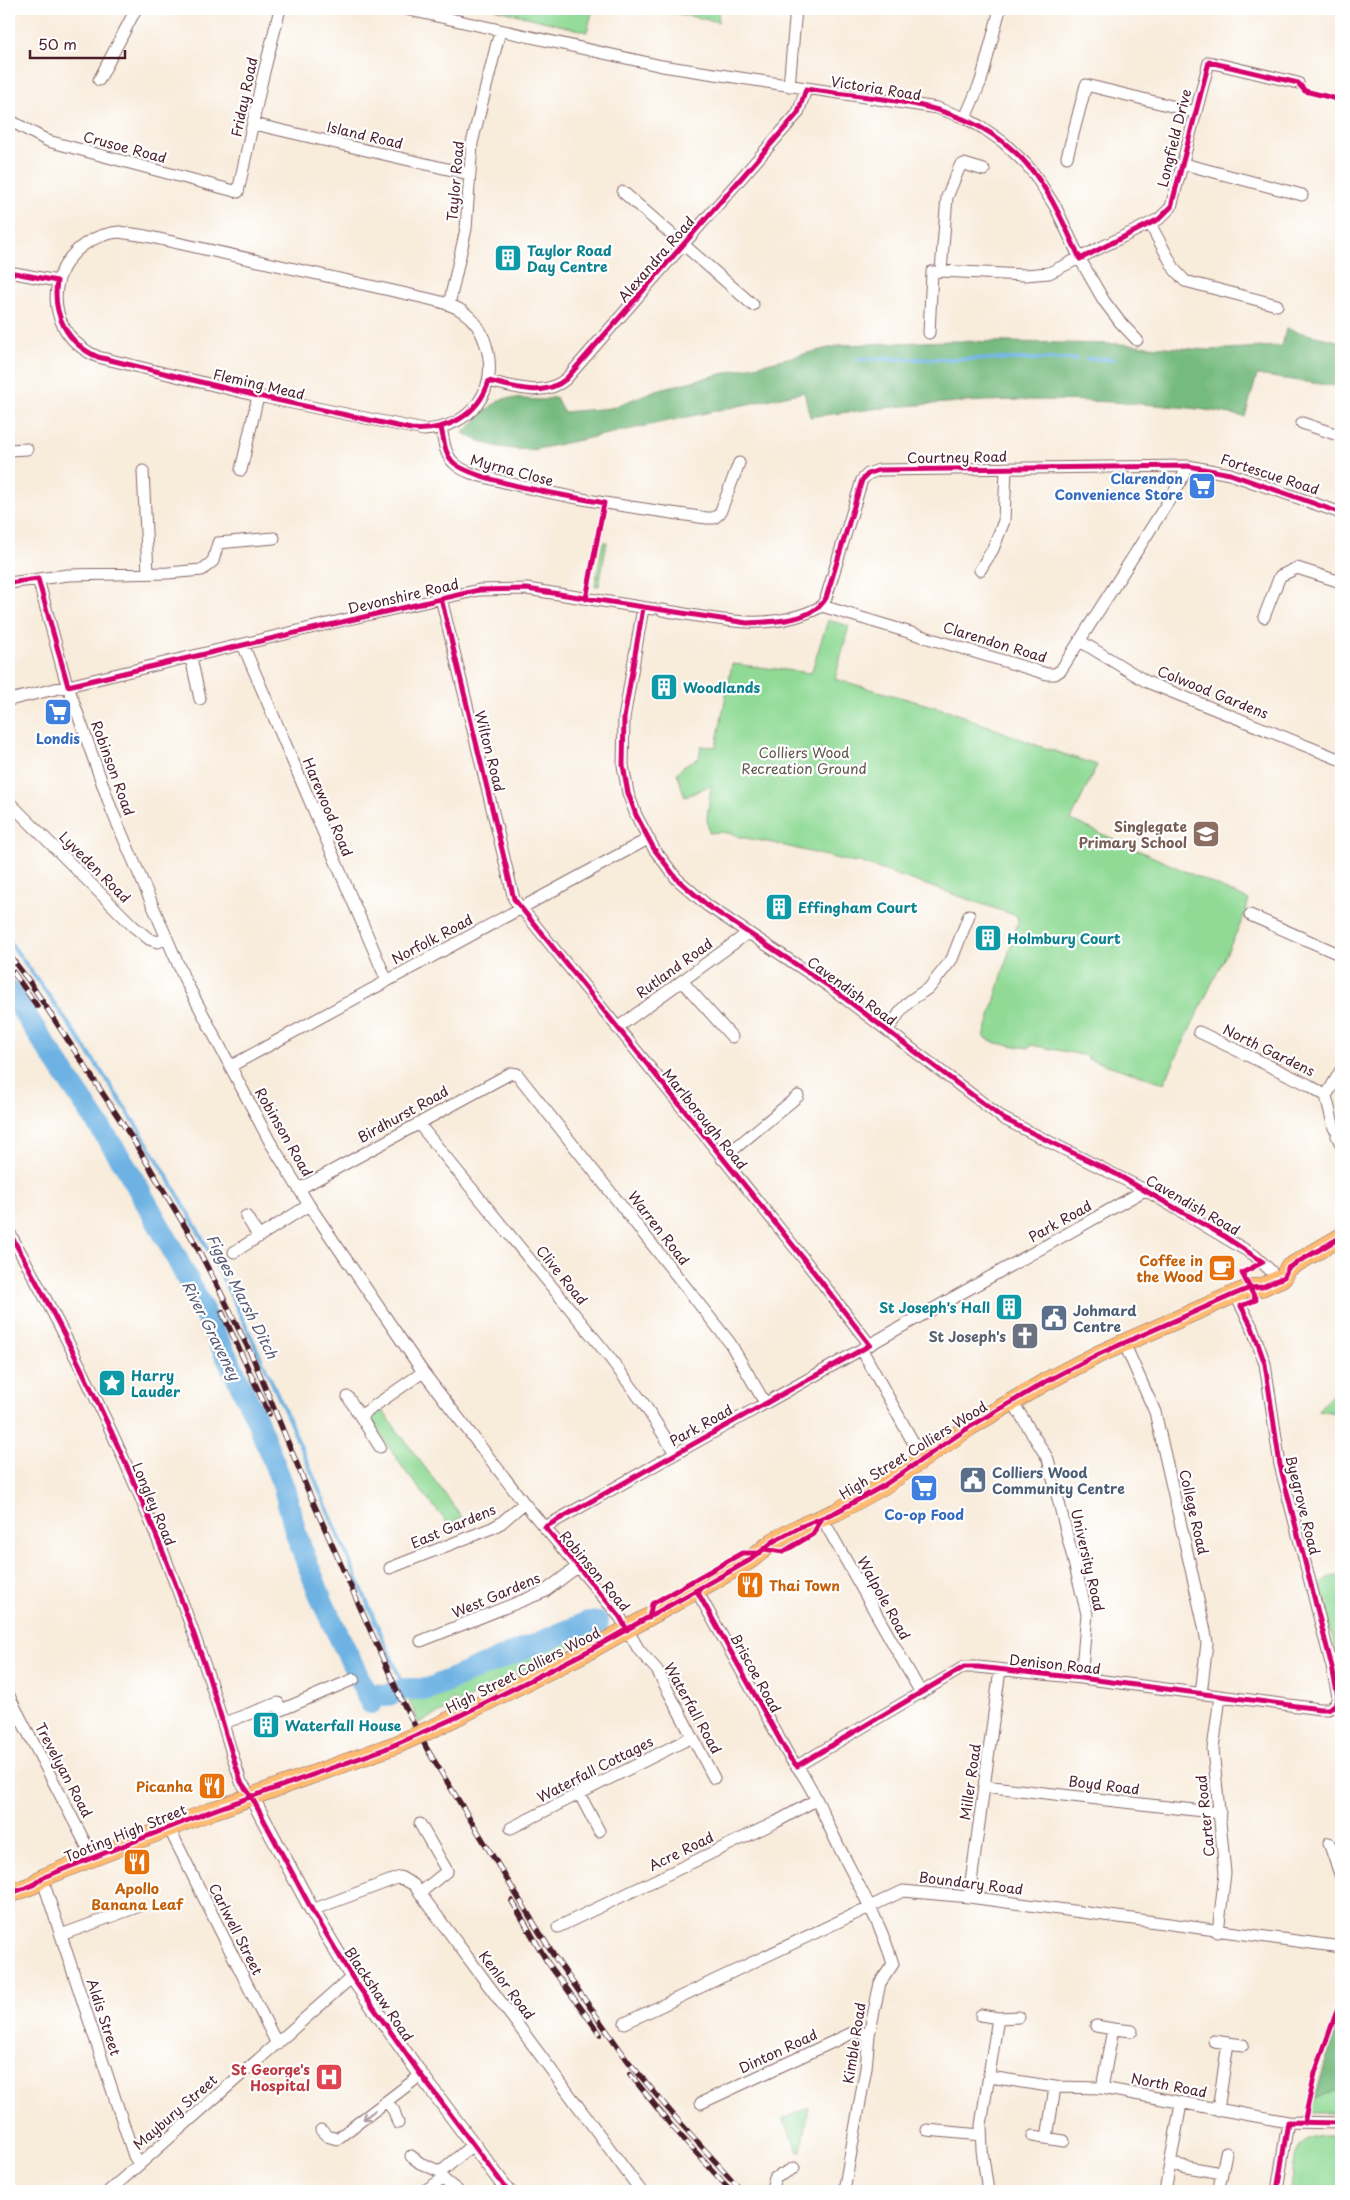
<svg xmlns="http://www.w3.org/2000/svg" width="1350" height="2200" font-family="'Playpen Sans',sans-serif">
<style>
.green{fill:#90da95;stroke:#6d7c60}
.forest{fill:#74ba7e;stroke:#5f6c54}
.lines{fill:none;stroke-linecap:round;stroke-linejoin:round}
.stream{stroke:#6db2e3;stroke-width:4}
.river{stroke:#6db2e3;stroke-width:22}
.minor-casing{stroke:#876769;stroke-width:13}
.tertiary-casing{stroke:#876769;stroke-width:16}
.trunk-casing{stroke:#876769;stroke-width:19}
.minor{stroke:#fff;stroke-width:11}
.tertiary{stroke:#fff;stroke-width:14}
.trunk{stroke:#febb71;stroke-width:18}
.rail-casing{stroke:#4a1f2b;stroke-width:5.5}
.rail{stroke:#fff;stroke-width:4;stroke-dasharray:11;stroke-linecap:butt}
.trunk-bridge-casing{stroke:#876769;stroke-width:19;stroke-linecap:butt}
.trunk-bridge{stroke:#febb71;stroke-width:18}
.cycleway-casing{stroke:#fff;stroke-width:8}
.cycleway{stroke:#d6006c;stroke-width:5}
.oneway{stroke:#ae9aa0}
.labels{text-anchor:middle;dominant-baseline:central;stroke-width:4.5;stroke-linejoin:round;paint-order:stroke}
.street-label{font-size:14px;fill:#4a1f2b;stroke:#fff}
.culture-label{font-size:14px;font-weight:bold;fill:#0d838f;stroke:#fff;text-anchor:start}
.shop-label{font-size:14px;font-weight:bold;fill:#366cbe;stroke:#fff}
.park-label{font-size:14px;fill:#5f574b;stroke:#fff}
.education-label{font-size:14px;font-weight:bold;fill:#785e54;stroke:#fff;text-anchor:end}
.food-label{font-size:14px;font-weight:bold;fill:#c56008;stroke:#fff;text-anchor:end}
.service-label{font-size:14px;font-weight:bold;fill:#4e5e75;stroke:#fff;text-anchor:start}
.worship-label{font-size:14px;font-weight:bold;fill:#5b616d;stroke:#fff;text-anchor:end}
.health-label{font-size:14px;font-weight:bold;fill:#be3a42;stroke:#fff;text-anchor:end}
.water-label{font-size:15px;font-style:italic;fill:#585a75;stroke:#fff}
</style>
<rect width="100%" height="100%" fill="#fff"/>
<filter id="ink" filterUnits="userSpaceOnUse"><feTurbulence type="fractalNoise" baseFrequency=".02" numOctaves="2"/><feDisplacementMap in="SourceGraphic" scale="10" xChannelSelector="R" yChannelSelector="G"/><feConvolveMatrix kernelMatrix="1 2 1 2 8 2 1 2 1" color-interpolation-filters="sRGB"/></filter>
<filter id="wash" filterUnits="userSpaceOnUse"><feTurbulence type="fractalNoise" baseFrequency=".0096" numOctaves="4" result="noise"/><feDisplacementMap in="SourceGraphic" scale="20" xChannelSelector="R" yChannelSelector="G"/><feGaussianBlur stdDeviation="1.12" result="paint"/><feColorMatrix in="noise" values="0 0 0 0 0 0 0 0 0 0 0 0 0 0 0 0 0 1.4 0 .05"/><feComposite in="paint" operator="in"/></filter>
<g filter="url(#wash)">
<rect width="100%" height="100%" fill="#f8ecdb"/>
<path class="green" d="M495,9h98l-6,23z
M656,9h63l-1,13z
M603,542h4l-8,44h-4z
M828,620l21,6 -14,53 115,32 86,34 61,20 -26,55 178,80 -7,21 -78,162 -76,-24v-3l-57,-11 -2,3 -33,-5 -12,-6 34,-116 -1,-5 -161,-55 -1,2 -82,-20 -34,-6 -6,-3 -12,-2 -12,1 -2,-15 4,-33 -26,12 -8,-24 9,-9 13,-6 2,-12 15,1 16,-83 79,9z
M1341,1385v29l-23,-4z
M382,1410l80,107 -13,8 -41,-50 -38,-56z
M1341,1575v99l-21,-90 7,-6z
M592,1618l1,7 12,1 -4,5 -142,72 -8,-4 -5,11 -27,13 -12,-27 9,-5 -10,-11 21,1z
M1341,2008v105h-31l5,-14z
M809,2107l-7,44h-4l-15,-32z
M1341,2131v60h-51c4,-39 4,-57 49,-55z"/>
<path class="forest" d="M1286,329l55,13v45l-84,-12 -12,42c-39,-9 -78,-11 -117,-14 -106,-7 -214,-1 -318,14l-6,-25 -271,58c-28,-1 -45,-3 -70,-17l22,-22 14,-11 9,-2 34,2 14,-3 7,15 48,-4 45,-18 185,-45 108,-4 170,3 90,6 73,-4z
M1341,2008v80l-26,11z"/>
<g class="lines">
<path class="stream" d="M857,359h219
M1086,359h27
M9,941c81,110 158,223 218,346 65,131 118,268 178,402"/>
<path class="river" d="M9,990l116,175 45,80 64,126 23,49 27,68 13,49 26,66 48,100
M367,1695l8,-1 10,2 20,-7h23l160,-67 10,1"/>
</g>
</g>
<g filter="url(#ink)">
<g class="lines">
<g class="minor-casing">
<path id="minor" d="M405,9l257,57 275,42 28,10 18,10 20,14 23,22 9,11 21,33 24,51 24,42 16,21 17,18
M99,80l37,-71
M789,86l7,-77
M965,118l16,-37 19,-72
M9,120l39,21 190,51 24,-112 18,-71
M254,124l215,50
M1067,157l19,-72 110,27
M1184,164l118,31
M984,170l-20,-6 -4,2 -13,31 -6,74 84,4 24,-2 110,-54 12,-12 38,-145 89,21
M623,192l130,113
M1150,224l25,46 10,11 92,24
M119,232l27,4 279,62c13,3 26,6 37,13 12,8 20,20 24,34 14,46 -16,82 -62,85l-166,-34 -160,-39c-66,-29 -50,-117 21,-125z
M9,272l48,9
M449,305l17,-76 6,-86 28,-112
M929,333l3,-61 9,-1
M489,381c25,6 55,17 77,-2l232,-266 8,-24
M1302,423l39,13
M441,428c3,12 3,26 13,35 11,11 31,14 46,18 68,18 138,27 207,37h7l6,-5 19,-50
M9,450l18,-1
M241,470l17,-74
M143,471l5,102
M980,570l13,-21 11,-28 2,-53
M38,579l27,99 47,133 72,167 86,164 39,63 114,167 101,131 96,114 19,33 18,20 57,108
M9,583l59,-8 100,-2 34,-3 11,-9 5,-18 56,-5
M441,598l73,301 282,350 74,96
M822,606l4,-8 36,-118 6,-6 11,-4 309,-4 42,8 111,39
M643,608l-19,110 -1,47 5,28 8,22 18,34 23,30 31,27 122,81 174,132 141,71 109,65 17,16
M662,610c54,9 109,24 160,-4l225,68h8l6,-4 117,-184 10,-20
M1264,617l16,-41 17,-8 44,14
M1080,641l67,41 194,78
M243,645l144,336
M191,658l9,41
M9,700l335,-80 135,-30 48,-1 126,20
M9,802l124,124 16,13 9,3 8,-4
M1250,915l91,40
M682,981l50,56
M617,1028l131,-95
M888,1030l14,-21 9,-9 19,-13 22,-28 17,-44
M1199,1032l110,53 17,11
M231,1066l417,-227
M418,1123l189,231 37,50 31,49
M1334,1128l-8,-32 15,-26
M1337,1136l4,8
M722,1159l76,-63
M299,1189l212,-116 6,1 213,269 35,60
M246,1216l13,21
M9,1232c78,138 145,284 196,434 13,38 23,77 36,116l10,14
M234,1252l75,-47
M1235,1294l17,33 13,37 15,101 52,202 6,30 -3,8
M1124,1343l31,69 49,214 3,17 -6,51
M862,1350l61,110
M348,1397l12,19
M1012,1401l36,58 39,155 -6,64
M380,1447l-20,-31 63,-44
M822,1518l99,175
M545,1527l600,-337
M390,1568l102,-40 9,-5 23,-20
M697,1591l93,167c21,23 34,59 48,87 19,38 43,78 55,119l-13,19 -11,52 -3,33 -22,123
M421,1641l123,-49 33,-25
M9,1696l84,162
M224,1723l54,-20 3,7 73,-31
M797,1766l167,-99h14l103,11 239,31h8l7,-4
M984,1786l236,27
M579,1793l20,38
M420,1824l27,47 -27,22
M169,1828l108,216
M511,1828l181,-91
M1329,1843l12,34
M42,1878l92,278 5,8
M969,1897l31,-227
M312,1910l88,-33 14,8 227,306
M558,1927l218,-105 40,-22
M1218,1932l7,-59 -12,-124 7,-52
M61,1935l76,-28
M981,2015l17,3 -17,107 1,25 6,41
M998,2018l21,-1
M625,2023l278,-132 66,6 372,50
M1096,2026l17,3
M1214,2041l14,2
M990,2077l65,10 47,1 186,34 53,1
M1102,2088l11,-59 19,2
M387,2102l7,9 4,12
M701,2103l151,-70 6,-1 11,3
M1218,2110l10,-67 15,2
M321,2130l6,6 10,3 84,-64
M927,2130l54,5
M1033,2136l31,5
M1047,2138l8,-51
M411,2156l9,7 21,9
M1170,2164l11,-60
M1222,2173l4,-20
M443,2179l-2,-7 31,-27
M443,2179l15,12
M109,2191l243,-214
M424,2191l19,-12
M775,2191l-3,-3 3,-10 19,-10
M1165,2191l5,-27 52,9 -3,15
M1277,2191l11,-69"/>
</g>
<g class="tertiary-casing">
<path id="tertiary" d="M251,1796l61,114 40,67 69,98 87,116"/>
</g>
<g class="trunk-casing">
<path id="trunk" d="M436,1727l156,-78 158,-89 24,-19 26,-14 36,-15 47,-26 88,-60 76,-45 52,-27 136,-60 15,-6 12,-1 22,-10 4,-9 53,-31
M9,1894l24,-9 9,-7 27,-11 145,-57 184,-66"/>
</g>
<use href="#minor" class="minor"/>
<use href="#tertiary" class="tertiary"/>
<use href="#trunk" class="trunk"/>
<g class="rail-casing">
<path id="rail" d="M9,955l20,26 103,157 60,100 28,53 33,67 56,135 54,121 37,83 27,52 127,207 74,105 47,56 67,74
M13,972l24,34
M222,1312l47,102
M512,1901l36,62 52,71
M630,2074l40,50 61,67"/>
</g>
<use href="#rail" class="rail"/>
<g class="trunk-bridge-casing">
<path id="trunk-bridge" d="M398,1744l38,-17"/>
</g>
<use href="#trunk-bridge" class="trunk-bridge"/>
<g class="cycleway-casing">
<path id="cycleway" d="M9,272l48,9c-5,33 10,63 41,76l160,39 153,33c35,3 67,-13 78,-48 25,6 55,17 77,-2l232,-266 8,-24c85,13 172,10 229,85 19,26 32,56 45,85l79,-40 12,-12 38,-145 89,21 7,8 36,9
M441,428c3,11 3,24 11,33 17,20 122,36 152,42l-18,96
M9,583l29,-4 30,107 411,-96 48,-1 220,34c25,-1 65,-1 79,-25l36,-118 6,-6 11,-4 309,-4 42,8 111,39
M441,598l73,301 282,350 74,96 -325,182 75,90 7,13
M643,608l-19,110 -1,47 5,28 8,22 18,34 23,30 31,27 122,81 174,132 112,55 108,62 39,26 -21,11 14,27 -15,6 11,21 13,37 15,101 52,202 6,30 -3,8
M9,1232c78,138 145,284 196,434 13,38 23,77 36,116l10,14 61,114 40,67 69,98 87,116
M764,1549l19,3 30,-18 9,-16
M697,1591l93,167 7,8 167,-99h14l103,11 239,31h8l7,-4
M649,1618l3,-14 90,-51h18
M9,1894l24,-9 9,-7 27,-11 145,-57 171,-61 72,-32 135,-68 158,-89 24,-19 26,-14 36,-15 47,-26 88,-60 76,-45 52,-27 136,-60 15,-6 12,-1 22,-10 4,-9 53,-31
M1304,2123l11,-50 26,-74
M1277,2191l11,-69 53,1"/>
</g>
<use href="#cycleway" class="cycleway"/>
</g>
<defs><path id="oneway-shaft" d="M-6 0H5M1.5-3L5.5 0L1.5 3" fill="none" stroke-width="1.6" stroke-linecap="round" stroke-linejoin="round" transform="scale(1.25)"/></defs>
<use class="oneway" href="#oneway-shaft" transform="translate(369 2115) rotate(142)"/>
</g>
<defs>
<g id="building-square" transform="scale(1.4375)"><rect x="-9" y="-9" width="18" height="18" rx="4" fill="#0f9aa8" stroke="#fff"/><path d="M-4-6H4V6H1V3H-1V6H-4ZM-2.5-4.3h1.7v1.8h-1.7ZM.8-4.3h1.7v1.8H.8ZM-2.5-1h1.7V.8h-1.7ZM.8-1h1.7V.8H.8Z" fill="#fff"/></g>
<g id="supermarket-square" transform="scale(1.4375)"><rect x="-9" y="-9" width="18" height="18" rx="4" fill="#3f7fe0" stroke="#fff"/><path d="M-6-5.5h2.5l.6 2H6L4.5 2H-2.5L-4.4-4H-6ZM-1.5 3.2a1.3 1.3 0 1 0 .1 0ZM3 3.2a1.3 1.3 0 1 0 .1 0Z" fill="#fff"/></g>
<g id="school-square" transform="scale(1.4375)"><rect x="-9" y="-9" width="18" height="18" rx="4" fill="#8d6e63" stroke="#fff"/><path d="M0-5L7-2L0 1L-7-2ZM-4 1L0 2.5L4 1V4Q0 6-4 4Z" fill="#fff"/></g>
<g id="cafe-square" transform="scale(1.4375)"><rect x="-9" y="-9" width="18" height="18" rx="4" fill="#e8710a" stroke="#fff"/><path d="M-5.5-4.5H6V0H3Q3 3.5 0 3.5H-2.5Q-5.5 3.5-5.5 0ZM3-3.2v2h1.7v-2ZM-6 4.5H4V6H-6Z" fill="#fff"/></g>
<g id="civic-square" transform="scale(1.4375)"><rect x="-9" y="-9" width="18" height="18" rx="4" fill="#5c6f8a" stroke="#fff"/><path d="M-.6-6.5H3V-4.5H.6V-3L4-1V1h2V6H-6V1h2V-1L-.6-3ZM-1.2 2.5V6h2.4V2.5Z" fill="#fff"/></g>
<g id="church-square" transform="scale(1.4375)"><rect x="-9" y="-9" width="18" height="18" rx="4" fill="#6b7280" stroke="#fff"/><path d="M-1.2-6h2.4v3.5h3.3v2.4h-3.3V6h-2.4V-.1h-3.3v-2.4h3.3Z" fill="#fff"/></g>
<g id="sight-square" transform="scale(1.4375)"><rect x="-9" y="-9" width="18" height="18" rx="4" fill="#0f9aa8" stroke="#fff"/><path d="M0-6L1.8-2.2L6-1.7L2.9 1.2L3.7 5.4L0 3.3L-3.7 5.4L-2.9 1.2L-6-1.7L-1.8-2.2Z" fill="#fff"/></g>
<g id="restaurant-square" transform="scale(1.4375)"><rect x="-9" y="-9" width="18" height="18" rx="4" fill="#e8710a" stroke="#fff"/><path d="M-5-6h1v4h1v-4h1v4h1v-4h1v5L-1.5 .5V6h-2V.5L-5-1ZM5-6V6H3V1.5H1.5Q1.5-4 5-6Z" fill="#fff"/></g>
<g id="hospital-square" transform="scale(1.4375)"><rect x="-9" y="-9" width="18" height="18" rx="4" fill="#e0444e" stroke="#fff"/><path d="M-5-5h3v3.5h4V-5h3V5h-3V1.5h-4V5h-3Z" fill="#fff"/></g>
</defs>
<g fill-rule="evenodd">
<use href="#building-square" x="508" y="258"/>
<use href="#supermarket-square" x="1202" y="486"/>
<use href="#building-square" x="664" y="687"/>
<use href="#supermarket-square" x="58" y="712"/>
<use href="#school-square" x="1206" y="834"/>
<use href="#building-square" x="779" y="907"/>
<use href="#building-square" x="988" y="938"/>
<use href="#cafe-square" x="1222" y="1268"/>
<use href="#building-square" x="1009" y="1307"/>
<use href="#civic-square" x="1054" y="1318"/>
<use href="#church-square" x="1025" y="1336"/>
<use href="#sight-square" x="112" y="1383"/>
<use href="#civic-square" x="973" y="1480"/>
<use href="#supermarket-square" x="924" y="1488"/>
<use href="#restaurant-square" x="750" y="1585"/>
<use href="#building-square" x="266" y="1725"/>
<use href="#restaurant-square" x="212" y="1786"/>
<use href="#restaurant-square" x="137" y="1862"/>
<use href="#hospital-square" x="329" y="2077"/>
</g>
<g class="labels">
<g class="street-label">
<text transform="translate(876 88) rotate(9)">Victoria Road</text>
<text transform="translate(244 97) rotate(-78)">Friday Road</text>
<text transform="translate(365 135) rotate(13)">Island Road</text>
<text transform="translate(1174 138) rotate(-76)">Longfield Drive</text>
<text transform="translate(125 147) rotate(15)">Crusoe Road</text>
<text transform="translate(455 181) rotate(-85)">Taylor Road</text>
<text transform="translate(656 259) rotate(-49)">Alexandra Road</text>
<text transform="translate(259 384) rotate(13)">Fleming Mead</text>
<text transform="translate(957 457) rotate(-1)">Courtney Road</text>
<text transform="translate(512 470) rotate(15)">Myrna Close</text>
<text transform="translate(1270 474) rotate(18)">Fortescue Road</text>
<text transform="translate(403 596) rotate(-13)">Devonshire Road</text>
<text transform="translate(995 642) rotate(17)">Clarendon Road</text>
<text transform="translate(1213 692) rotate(22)">Colwood Gardens</text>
<text transform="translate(490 751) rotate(76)">Wilton Road</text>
<text transform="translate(113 768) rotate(70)">Robinson Road</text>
<text transform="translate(328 807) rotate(67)">Harewood Road</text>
<text transform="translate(95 867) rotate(45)">Lyveden Road</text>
<text transform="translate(432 939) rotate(-28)">Norfolk Road</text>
<text transform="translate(674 968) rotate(-36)">Rutland Road</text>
<text transform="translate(852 991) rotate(36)">Cavendish Road</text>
<text transform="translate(1269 1050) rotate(26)">North Gardens</text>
<text transform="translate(403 1114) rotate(-29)">Birdhurst Road</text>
<text transform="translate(705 1119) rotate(51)">Marlborough Road</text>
<text transform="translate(284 1132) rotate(60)">Robinson Road</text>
<text transform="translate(1193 1205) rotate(30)">Cavendish Road</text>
<text transform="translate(1060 1221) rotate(-29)">Park Road</text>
<text transform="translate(659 1228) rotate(52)">Warren Road</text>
<text transform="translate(562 1275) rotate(51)">Clive Road</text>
<text transform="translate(701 1425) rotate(-29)">Park Road</text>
<text transform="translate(913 1450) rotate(-32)">High Street Colliers Wood</text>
<text transform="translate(154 1504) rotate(67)">Longley Road</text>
<text transform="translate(1303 1505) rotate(76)">Byegrove Road</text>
<text transform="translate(1194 1512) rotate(77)">College Road</text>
<text transform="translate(453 1526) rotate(-23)">East Gardens</text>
<text transform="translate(1088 1560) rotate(77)">University Road</text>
<text transform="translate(595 1571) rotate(50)">Robinson Road</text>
<text transform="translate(496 1595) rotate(-23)">West Gardens</text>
<text transform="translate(884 1598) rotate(61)">Walpole Road</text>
<text transform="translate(1055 1664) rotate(6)">Denison Road</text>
<text transform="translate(523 1670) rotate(-27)">High Street Colliers Wood</text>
<text transform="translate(756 1673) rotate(61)">Briscoe Road</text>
<text transform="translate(693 1708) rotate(61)">Waterfall Road</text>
<text transform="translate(595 1769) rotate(-27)">Waterfall Cottages</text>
<text transform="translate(64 1770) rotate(62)">Trevelyan Road</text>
<text transform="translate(970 1782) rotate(-82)">Miller Road</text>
<text transform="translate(1104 1785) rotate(7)">Boyd Road</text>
<text transform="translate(1205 1816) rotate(-96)">Carter Road</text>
<text transform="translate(125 1833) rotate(-22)">Tooting High Street</text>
<text transform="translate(681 1851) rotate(-26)">Acre Road</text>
<text transform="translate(971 1883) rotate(7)">Boundary Road</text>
<text transform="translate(236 1929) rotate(63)">Carlwell Street</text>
<text transform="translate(507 1985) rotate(53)">Kenlor Road</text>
<text transform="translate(379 1994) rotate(56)">Blackshaw Road</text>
<text transform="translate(104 2017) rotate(72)">Aldis Street</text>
<text transform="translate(854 2043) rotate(-81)">Kimble Road</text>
<text transform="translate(778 2051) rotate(-25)">Dinton Road</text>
<text transform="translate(1169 2085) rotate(11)">North Road</text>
<text transform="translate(175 2112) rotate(-41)">Maybury Street</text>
</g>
<g class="culture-label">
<text x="527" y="250">Taylor Road<tspan x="527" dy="16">Day Centre</tspan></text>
<text x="683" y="687">Woodlands</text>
<text x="798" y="907">Effingham Court</text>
<text x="1007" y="938">Holmbury Court</text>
<text x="990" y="1307" text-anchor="end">St Joseph's Hall</text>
<text x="131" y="1375">Harry<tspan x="131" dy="16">Lauder</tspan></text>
<text x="285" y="1725">Waterfall House</text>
</g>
<g class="shop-label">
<text x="1183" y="478" text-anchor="end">Clarendon<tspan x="1183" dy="16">Convenience Store</tspan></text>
<text x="58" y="738">Londis</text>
<text x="924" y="1514">Co-op Food</text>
</g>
<g class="park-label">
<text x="804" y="752">Colliers Wood<tspan x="804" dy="16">Recreation Ground</tspan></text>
</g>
<g class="education-label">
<text x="1187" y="826">Singlegate<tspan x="1187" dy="16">Primary School</tspan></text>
</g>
<g class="food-label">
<text x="1203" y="1260">Coffee in<tspan x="1203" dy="16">the Wood</tspan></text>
<text x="769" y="1585" text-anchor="start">Thai Town</text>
<text x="193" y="1786">Picanha</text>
<text x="137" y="1888" text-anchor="middle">Apollo<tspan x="137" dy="16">Banana Leaf</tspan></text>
</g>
<g class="service-label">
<text x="1073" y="1310">Johmard<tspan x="1073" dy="16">Centre</tspan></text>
<text x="992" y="1472">Colliers Wood<tspan x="992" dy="16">Community Centre</tspan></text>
</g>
<g class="worship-label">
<text x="1006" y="1336">St Joseph's</text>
</g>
<g class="health-label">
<text x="310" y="2069">St George's<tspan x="310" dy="16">Hospital</tspan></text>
</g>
<g class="water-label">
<text transform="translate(243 1296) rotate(63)">Figges Marsh Ditch</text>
<text transform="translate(212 1330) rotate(63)">River Graveney</text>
</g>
</g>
<rect width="1350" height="2200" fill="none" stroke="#fff" stroke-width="30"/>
<path d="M30 50v8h95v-8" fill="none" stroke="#4a1f2b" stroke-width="2.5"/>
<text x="38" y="50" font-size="15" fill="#4a1f2b" stroke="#ffffff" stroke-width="4" paint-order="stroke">50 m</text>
</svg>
